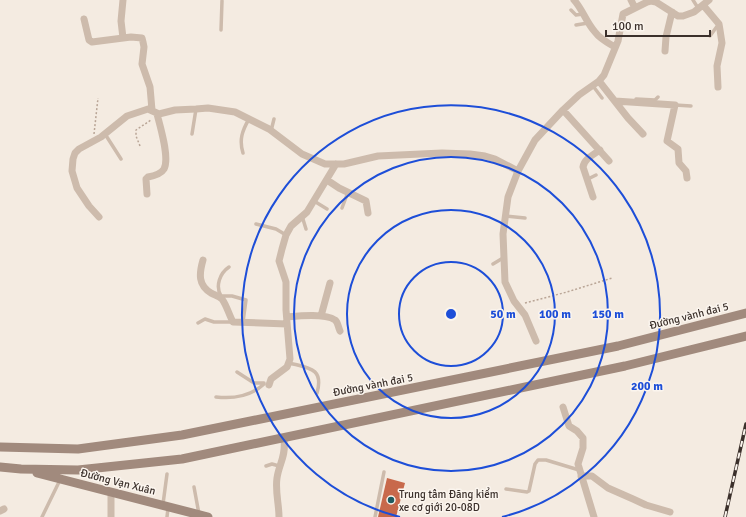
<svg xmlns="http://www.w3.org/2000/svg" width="746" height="517" font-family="Signika,sans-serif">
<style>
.building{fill:#c8694b}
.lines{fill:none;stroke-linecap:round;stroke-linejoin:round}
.path{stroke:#b9a596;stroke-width:1.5;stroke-dasharray:2 2;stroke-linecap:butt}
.lane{stroke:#cdbbac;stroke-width:3.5}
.street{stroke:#cdbbac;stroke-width:7}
.secondary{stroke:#a18a7d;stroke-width:9}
.rail-casing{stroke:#3b302b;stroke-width:3.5}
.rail{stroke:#fbf5ee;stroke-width:2;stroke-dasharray:6;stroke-linecap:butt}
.ring{fill:none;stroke:#1d4ed8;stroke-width:2}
.poi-dot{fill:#1f5a5e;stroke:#fbf5ee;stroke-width:1.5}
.labels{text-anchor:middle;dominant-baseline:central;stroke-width:3;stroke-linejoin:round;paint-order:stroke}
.street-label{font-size:11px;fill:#3b302b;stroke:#fbf5ee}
.poi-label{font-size:11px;fill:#3b302b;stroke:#fbf5ee;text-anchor:start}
.centre{fill:#1d4ed8;stroke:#fbf5ee;stroke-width:2}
.ring-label{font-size:12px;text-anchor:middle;font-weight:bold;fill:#1d4ed8;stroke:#fbf5ee;stroke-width:3;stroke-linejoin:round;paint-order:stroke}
</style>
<rect width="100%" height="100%" fill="#f4ebe1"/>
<path class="building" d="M387,478l18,5 -9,34h-18z"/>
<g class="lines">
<path class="path" d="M94,134l4,-36
M140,146l-4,-10v-6l15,-10
M525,303l42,-11 45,-14"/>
<path class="lane" d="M693,0l5,8
M571,10l5,5 7,-1
M576,25l12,-2
M221,30l1,-29
M710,36l8,-11
M593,86l9,12
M636,99l19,1 3,-3
M675,105l16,1
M271,131l3,-12
M105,134l16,25
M192,134l4,-25
M243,153c-4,-13 -1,-22 6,-34
M588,179l8,-4
M314,201l13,8
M342,208l6,-16
M302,216l4,13
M506,216l19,2
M256,224l20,5 10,6
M493,264l10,-6
M220,296h12l14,4 -3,22
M221,296c-6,-10 -1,-23 8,-29
M198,323l7,-4 9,3h19
M289,363c20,5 35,5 28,30
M237,372l17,11h10
M216,397c18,2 35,-1 48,-13
M266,466l6,-2 7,2
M194,487l5,27
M506,489l21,3 2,-1 6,-27 3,-4h8l33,10
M163,504l4,-30
M42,517l18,-37
M167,517l1,-9
M375,517l9,-45"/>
<path class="street" d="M123,0l-2,21 2,17
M574,0c9,10 12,22 21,32 5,7 13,11 20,15
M631,0l4,8
M703,5l16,19 1,6 2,13 -5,23 1,21
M84,19l5,21 3,2 39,-5 11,1 1,4 1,5 -2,17 8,23 2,23
M665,51l1,-14 6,-25
M599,81l29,37 15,16
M615,101l60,4 -8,36 11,8 1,14 7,8 1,7
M563,110l46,51
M327,180l12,8 27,13 2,12
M147,194l-1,-15 2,-2c5,-1 13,-3 16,-8 6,-11 -4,-43 -7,-55
M593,197l-10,-30c1,-8 10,-12 17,-17
M99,217l-10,-11 -12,-18 -5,-17 1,-12 2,-6 4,-4 22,-12 26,-21 21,-7 11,5 16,-4 21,-1 12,-1 27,4 34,17 33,25 23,10h19l34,-8 64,-3 28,1 15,2 10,3 23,12
M203,260c-4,14 -5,25 8,33 3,2 8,3 11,6 5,7 7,16 11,23l54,2
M321,316l9,-33
M287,317c11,-1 38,-4 48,3 3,2 3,7 5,11
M536,341l-11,-26 -11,-14 -9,-19 -2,-48 5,-37 10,-26 17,-31 28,-30 16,-15 20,-14 5,-6 14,-34 5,-27 24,-12 4,-1 5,1 22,14h5l11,-4 15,-12
M269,385l2,-6 16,-12 3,-8 -4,-49v-28l-7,-21 3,-12 4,-14 5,-9 16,-14 29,-48
M563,407l6,19 8,5 6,7v10l-5,16 16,53
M581,476h11l16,12 25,11 13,6 24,7
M111,492v25
M0,511l4,-2
M279,517c0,-13 -4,-26 -2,-39 2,-14 9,-22 7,-37"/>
<path class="secondary" d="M0,447l78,2 104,-14 436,-89 128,-33
M0,467l21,2 57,1 104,-11 443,-93 121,-30
M37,473l171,44"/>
<g class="rail-casing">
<path id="rail" d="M725,517l21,-93"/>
</g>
<use href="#rail" class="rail"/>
</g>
<g class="ring">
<circle cx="451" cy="314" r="52"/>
<circle cx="451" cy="314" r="104"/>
<circle cx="451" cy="314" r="157"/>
<path d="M400 517A209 209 0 1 1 502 517"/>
</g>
<circle class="poi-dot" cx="391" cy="500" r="4"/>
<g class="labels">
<g class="street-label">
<text transform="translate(689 316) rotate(-14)">Đường vành đai 5</text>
<text transform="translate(373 385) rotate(-11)">Đường vành đai 5</text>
<text transform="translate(118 482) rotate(14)">Đường Vạn Xuân</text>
</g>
<g class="poi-label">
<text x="399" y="494">Trung tâm Đăng kiểm<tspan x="399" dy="13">xe cơ giới 20-08D</tspan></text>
</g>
</g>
<circle cx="451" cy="314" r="6" class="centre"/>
<g class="ring-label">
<text x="503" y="318">50 m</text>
<text x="555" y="318">100 m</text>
<text x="608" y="318">150 m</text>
<text x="647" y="390">200 m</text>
</g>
<path d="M606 30v6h104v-6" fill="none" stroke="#3b302b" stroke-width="2"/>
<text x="612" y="30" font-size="12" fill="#3b302b" stroke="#fbf5ee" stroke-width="3" paint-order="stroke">100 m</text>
</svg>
